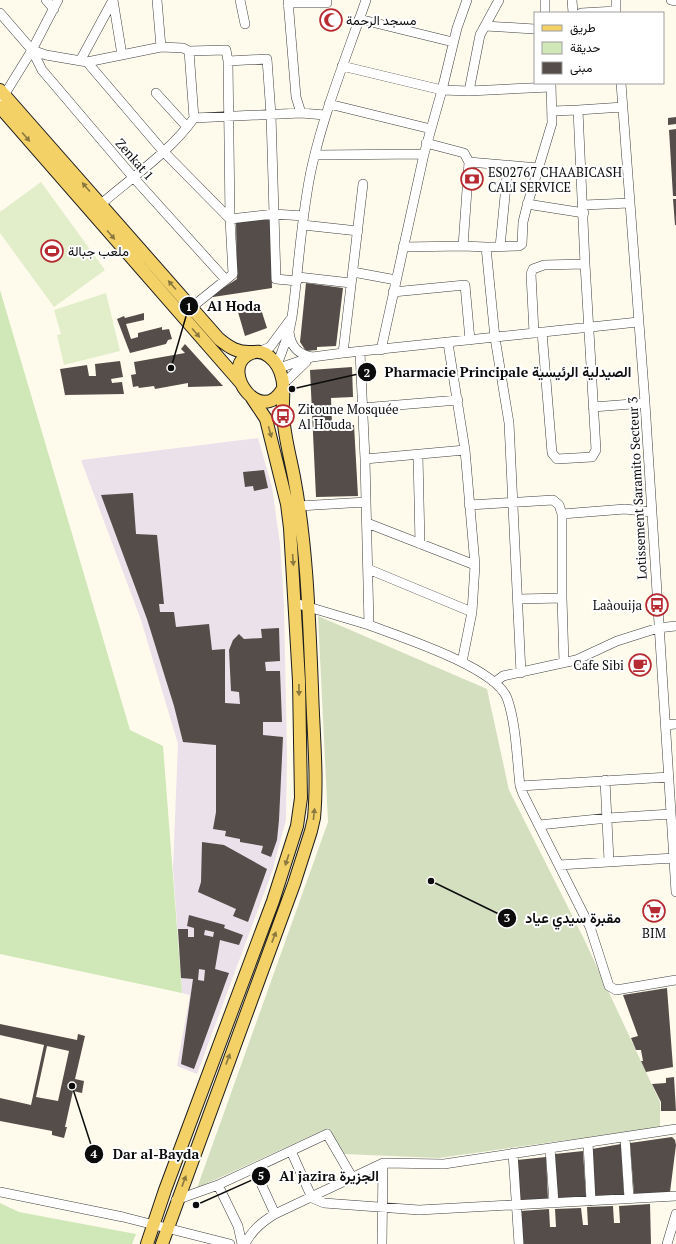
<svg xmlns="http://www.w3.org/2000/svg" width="676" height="1244" font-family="'PT Serif',Vazirmatn,serif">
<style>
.industrial{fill:#eae1eb}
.green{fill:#d0e7b8}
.cemetery{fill:#d4dfbf}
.pitch{fill:#e1eec9}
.building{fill:#544d49;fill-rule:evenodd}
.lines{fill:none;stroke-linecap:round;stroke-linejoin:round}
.minor-casing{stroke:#3f3f3f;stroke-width:10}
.major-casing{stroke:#1d1d1d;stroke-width:14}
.minor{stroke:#fff;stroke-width:9}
.major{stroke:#f3d167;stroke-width:12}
.oneway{fill:#8b783e}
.labels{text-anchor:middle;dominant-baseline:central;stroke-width:4;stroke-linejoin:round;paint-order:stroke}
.poi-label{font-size:13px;fill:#0c0c0c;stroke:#fff;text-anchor:start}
.street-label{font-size:13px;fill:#0c0c0c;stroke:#fff}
.leader{fill:none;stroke:#0c0c0c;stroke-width:1.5}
.callout-dot{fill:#0c0c0c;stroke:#fff;stroke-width:1.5}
.mark-label{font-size:12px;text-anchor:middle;font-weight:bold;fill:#fff}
.callout-label{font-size:14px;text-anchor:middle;font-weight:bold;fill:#0c0c0c;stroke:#fff;stroke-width:4;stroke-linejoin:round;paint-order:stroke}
</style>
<rect width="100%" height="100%" fill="#fefbec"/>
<path class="industrial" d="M258,438l14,49 8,57 4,61 3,149 -1,66 -14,52 -75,202 -20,-8 13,-71 -8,-2 -9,-125 5,-124 -37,-124 -60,-160z"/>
<path class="green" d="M0,290l130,440 33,16 19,247 -182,-39z
M0,1203l19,9 117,22 -4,10h-132z"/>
<path class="cemetery" d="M318,616l169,73 22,101 75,149 76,163v25l-221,31 -95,-4 -16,-26 -131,60 131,-366z"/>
<path class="pitch" d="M41,182l64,88 -51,37 -54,-74v-21z
M106,293l14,58 -56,14 -7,-30 4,-1 -7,-24z"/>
<path class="building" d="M676,117v7l-8,1v-7z
M676,129v67h-3l-4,-66z
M673,199h3v26h-1z
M270,219l2,69 -59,9 -1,-2 25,-16 -1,-58z
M306,283l37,5 -7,58 -19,1v3l-11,1 -6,-9z
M255,304l1,3 4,-1 7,22 -22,8 -7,-24 4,-1 -1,-3z
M144,313v7l-18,4 5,15 7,-2v-4l24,-6v3l7,-1 3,10 -4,1 -2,4 -36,9 -13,-34 7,-3 1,2z
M185,344l38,42 -35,1v-4l-33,6 -1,-3 -15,2 -1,-2 -5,1 -2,-12 5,-1 -2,-12 51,-9 -4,-4z
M120,361l3,16 -12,2 1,4 10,-1 2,12 -59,1 -5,-26 27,-4 2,11h7l-1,-12z
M352,367l1,30 -22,1 1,27h22l4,71 -42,1 -6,-127z
M264,470l4,18 -14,3 -1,-5 -8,1 -2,-15z
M133,493l3,41 21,1 7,69h-5l1,8h14l2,15 33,-3 3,26 13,-1v54l15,1 -1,-12 -8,-1 -2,-41 4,-10 6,-6 5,5 18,-1 -1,-9 18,-1 1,33 -15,1 1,9h14l2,51h-19v13l20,2 -4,83 -2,20 -6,17 -10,-4 2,-7 -23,-4v-3l-15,-3 1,-5 -13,-2 3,-17v-67l-33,-3 -9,-36 -27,-87 -46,-124z
M202,842l22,3 43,24 -19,53 -15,-6 3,-7 -38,-17 3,-10z
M189,915l36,10 -1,3 19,7 -4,10 -19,-5 -5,29 14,4 -35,96 -13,-5 12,-85 -12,-1 -3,-49h10v8h6v-9l-7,-2zM205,930l9,2 -1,5 -9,-2zM199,969l6,1 -1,11 -6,-1z
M667,988l6,79 -27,5 -5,-11h2l-2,-11h-5l-5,-12 7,-2 -15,-41z
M0,1024l77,16 1,-6 7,2 -10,43 9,2 -2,12 -9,-2 -8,36h2l-3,11 -12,-3v-4l-52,-10v-23l31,7 13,-60 -44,-10zM47,1046l22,5 -11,50 -22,-4z
M674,1077l2,34h-15v-9l-9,-18 14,-1v-5z
M672,1137l3,3 1,5 -6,47 -36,2 -4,-51z
M621,1144l3,51 -29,2 -3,-48z
M583,1151l3,46 -28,2 -3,-45z
M546,1157l2,42 -28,2 -3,-41z
M650,1204l1,40h-128l-2,-33 28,-2 1,18h6l-1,-18 26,-1 2,17h5l-1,-18 26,-1 1,17h6l-1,-17z"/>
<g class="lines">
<g class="minor-casing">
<path id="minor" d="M46,0l8,9
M113,0l9,55
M240,0l5,24
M288,0l8,97 5,16
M545,0v13
M572,0l1,13
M616,0v13
M671,0l5,1
M288,3h39v-3
M0,13l32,37 14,5 41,7 74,-15 -4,-47
M581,13l35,-2
M359,19l94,23
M485,26l50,3
M161,47l22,1 6,3 5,67 107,-5 24,2
M32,50l10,20 91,107 93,103
M189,51l37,-1 2,11 2,158 3,55 -41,33
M80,61l33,-61
M87,62l76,89 67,68 44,-5 -3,-99 -4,-56 -39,2
M342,66l100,24 27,1 82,-4
M621,83l24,320 31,489
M469,91l11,-56 19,-35
M156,93l31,34
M0,102l32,-52 26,-50
M329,104l102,25
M553,111l25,-1
M426,143l38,10 5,9 -6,84 23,1
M315,155l109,-1
M469,162l69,6
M101,204c30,-26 70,-53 93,-86
M527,204l57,9
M584,205l45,-2
M303,225l55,6
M403,247l60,-1
M500,247l8,-82
M585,264l-7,-154 45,-3
M353,272l43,8
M298,277l53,6
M297,281l-21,-2 -2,-65 30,2
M393,292l72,-7 5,55
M289,332c2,15 9,22 23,25
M534,333l-3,-59 2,-5 11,-4 41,-1 11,186 -4,7 -35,2 -5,-6 -10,-121
M381,350l43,-196 18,-64 15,-62 10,-28
M258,352l12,-5 20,-27
M360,352l5,107 4,166c32,12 126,42 138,73 9,24 10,62 13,88l3,8 67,133 19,59 7,4 60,-10
M343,353l20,-169
M277,365l12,-33 3,-15c7,-50 9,-102 20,-151 13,-57 35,-111 54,-166
M279,368l33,-11 31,-4 295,-31
M283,384l23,-22
M593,407l52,-4
M362,408l96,-8
M418,455l2,89
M365,459l100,-9
M469,505l84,-5 6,5 3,9v84l2,65
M299,506l67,-4
M562,514l63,-5 25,3
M367,523l108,42
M368,569l104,43 3,-47 -10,-115 -17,-107
M519,599l43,-1
M295,603l74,22
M462,662l10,-50
M521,673l-12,-250 -14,-85 -9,-91 33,-1 3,-2 1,-22 4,-16 25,-83 -1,-40
M495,682l8,-6 73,-16 41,-19 41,-13 18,-2
M666,725l10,-1
M605,780l4,81
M520,786l149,-9
M539,825l69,-7 63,-4
M559,865l115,-7
M625,1138l4,60
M588,1143l3,58
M550,1148l4,55
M291,1151l21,47 12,5 95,7 257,-14
M513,1153l6,91
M254,1168l21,46
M218,1185l20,41 4,18
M0,1192l123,25 107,27
M176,1200l42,-15 109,-51 25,43
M245,1244c7,-14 17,-22 30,-30l108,-51 61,1 232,-35
M382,1244l1,-81
M667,1244l9,-30"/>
</g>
<g class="major-casing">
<path id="major" d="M0,90l219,249c11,9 19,14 33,13
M0,107l240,275
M147,1244l18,-54 108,-289 24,-75 4,-28 -2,-117 -9,-153 -3,-24 -21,-85 -14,-21
M162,1244l132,-360 17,-53 3,-13c4,-43 -1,-87 -2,-130 -3,-71 -5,-142 -18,-211 -4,-21 -10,-42 -11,-63 -1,-10 2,-26 -1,-36 -3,-15 -19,-35 -36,-22 -24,17 15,69 36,34"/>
</g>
<use href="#minor" class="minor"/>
<use href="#major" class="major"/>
</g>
<defs><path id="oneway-solid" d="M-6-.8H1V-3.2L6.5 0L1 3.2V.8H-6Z"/></defs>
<g class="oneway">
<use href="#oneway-solid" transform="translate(26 137) rotate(49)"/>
<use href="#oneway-solid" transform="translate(86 187) rotate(-131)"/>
<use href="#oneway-solid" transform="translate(111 235) rotate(49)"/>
<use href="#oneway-solid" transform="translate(172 285) rotate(-131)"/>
<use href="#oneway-solid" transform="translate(196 333) rotate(49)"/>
<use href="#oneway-solid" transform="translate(270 432) rotate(75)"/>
<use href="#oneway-solid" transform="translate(293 560) rotate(86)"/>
<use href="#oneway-solid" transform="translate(299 690) rotate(89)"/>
<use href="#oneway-solid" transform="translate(314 814) rotate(-84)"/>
<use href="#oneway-solid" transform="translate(287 860) rotate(108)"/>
<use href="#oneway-solid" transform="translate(274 937) rotate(-69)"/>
<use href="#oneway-solid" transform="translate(228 1059) rotate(-70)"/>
<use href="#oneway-solid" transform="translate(184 1181) rotate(-70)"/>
</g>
<defs>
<g id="mosque-ring" transform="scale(1.15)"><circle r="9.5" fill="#fff" stroke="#b62a31" stroke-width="1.5"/><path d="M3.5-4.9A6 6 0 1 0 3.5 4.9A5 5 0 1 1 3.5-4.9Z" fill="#b62a31"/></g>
<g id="bank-ring" transform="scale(1.15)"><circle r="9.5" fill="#fff" stroke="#b62a31" stroke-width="1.5"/><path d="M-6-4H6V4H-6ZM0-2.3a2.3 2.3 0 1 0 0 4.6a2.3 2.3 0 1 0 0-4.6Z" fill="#b62a31"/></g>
<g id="stadium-ring" transform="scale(1.15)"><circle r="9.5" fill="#fff" stroke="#b62a31" stroke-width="1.5"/><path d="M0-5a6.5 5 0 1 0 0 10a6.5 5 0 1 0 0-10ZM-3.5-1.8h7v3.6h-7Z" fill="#b62a31"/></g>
<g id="bus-ring" transform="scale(1.15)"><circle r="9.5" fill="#fff" stroke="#b62a31" stroke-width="1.5"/><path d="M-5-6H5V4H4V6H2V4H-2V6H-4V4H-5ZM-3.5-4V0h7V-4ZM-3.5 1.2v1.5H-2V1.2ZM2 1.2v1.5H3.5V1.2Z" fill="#b62a31"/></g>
<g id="cafe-ring" transform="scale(1.15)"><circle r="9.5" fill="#fff" stroke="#b62a31" stroke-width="1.5"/><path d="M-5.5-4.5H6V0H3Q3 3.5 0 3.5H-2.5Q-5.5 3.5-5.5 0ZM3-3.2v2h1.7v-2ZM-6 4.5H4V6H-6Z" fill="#b62a31"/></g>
<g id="supermarket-ring" transform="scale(1.15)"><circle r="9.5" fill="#fff" stroke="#b62a31" stroke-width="1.5"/><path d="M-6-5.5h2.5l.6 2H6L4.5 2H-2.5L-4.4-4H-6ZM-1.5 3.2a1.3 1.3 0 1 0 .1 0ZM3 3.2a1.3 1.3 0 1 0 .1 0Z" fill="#b62a31"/></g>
</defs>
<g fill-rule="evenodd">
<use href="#mosque-ring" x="331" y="20"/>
<use href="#bank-ring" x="472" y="179"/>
<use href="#stadium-ring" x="52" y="251"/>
<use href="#bus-ring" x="283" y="416"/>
<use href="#bus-ring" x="657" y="605"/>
<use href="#cafe-ring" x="640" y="665"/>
<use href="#supermarket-ring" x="654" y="911"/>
</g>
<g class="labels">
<g class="poi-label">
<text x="346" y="20">مسجد الرحمة</text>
<text x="488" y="172">ES02767 CHAABICASH<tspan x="488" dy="15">CALI SERVICE</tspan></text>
<text x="68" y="251">ملعب جبالة</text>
<text x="298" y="409">Zitoune Mosquée<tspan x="298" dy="15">Al Houda</tspan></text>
<text x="642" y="605" text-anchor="end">Laàouija</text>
<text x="624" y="665" text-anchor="end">Cafe Sibi</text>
<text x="654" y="933" text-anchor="middle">BIM</text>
</g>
<g class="street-label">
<text transform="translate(135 159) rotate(49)">Zenkat 1</text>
<text transform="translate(637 488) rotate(-93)">Lotissement Saramito Secteur 3</text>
</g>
</g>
<path class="leader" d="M171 368L189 306M292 389L367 372M431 881L507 918M72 1086L94 1154M196 1205L261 1176"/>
<g class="callout-dot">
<circle cx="171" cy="368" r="4"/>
<circle cx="292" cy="389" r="4"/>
<circle cx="431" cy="881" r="4"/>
<circle cx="72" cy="1086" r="4"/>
<circle cx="196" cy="1205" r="4"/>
<circle cx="189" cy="306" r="10"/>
<circle cx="367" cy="372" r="10"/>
<circle cx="507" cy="918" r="10"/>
<circle cx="94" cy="1154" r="10"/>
<circle cx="261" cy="1176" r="10"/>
</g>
<g class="mark-label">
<text x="189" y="311">1</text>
<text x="367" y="377">2</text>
<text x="507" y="922">3</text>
<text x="94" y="1158">4</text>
<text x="261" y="1180">5</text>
</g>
<g class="callout-label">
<text x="234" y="311">Al Hoda</text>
<text x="508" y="377">Pharmacie Principale الصيدلية الرئيسية</text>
<text x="573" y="923">مقبرة سيدي عياد</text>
<text x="156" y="1159">Dar al-Bayda</text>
<text x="329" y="1181">Al jazira الجزيرة</text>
</g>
<rect x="534" y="12" width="130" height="72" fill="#ffffff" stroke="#9e9e9e"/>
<rect x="542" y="25" width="20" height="6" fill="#f3d167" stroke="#9e9e9e"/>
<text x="570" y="32" font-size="12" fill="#0c0c0c">طريق</text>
<rect x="542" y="42" width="20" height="12" fill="#d0e7b8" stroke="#9e9e9e"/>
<text x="570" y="52" font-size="12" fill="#0c0c0c">حديقة</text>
<rect x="542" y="62" width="20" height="12" fill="#544d49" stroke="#9e9e9e"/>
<text x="570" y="72" font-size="12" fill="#0c0c0c">مبنى</text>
</svg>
